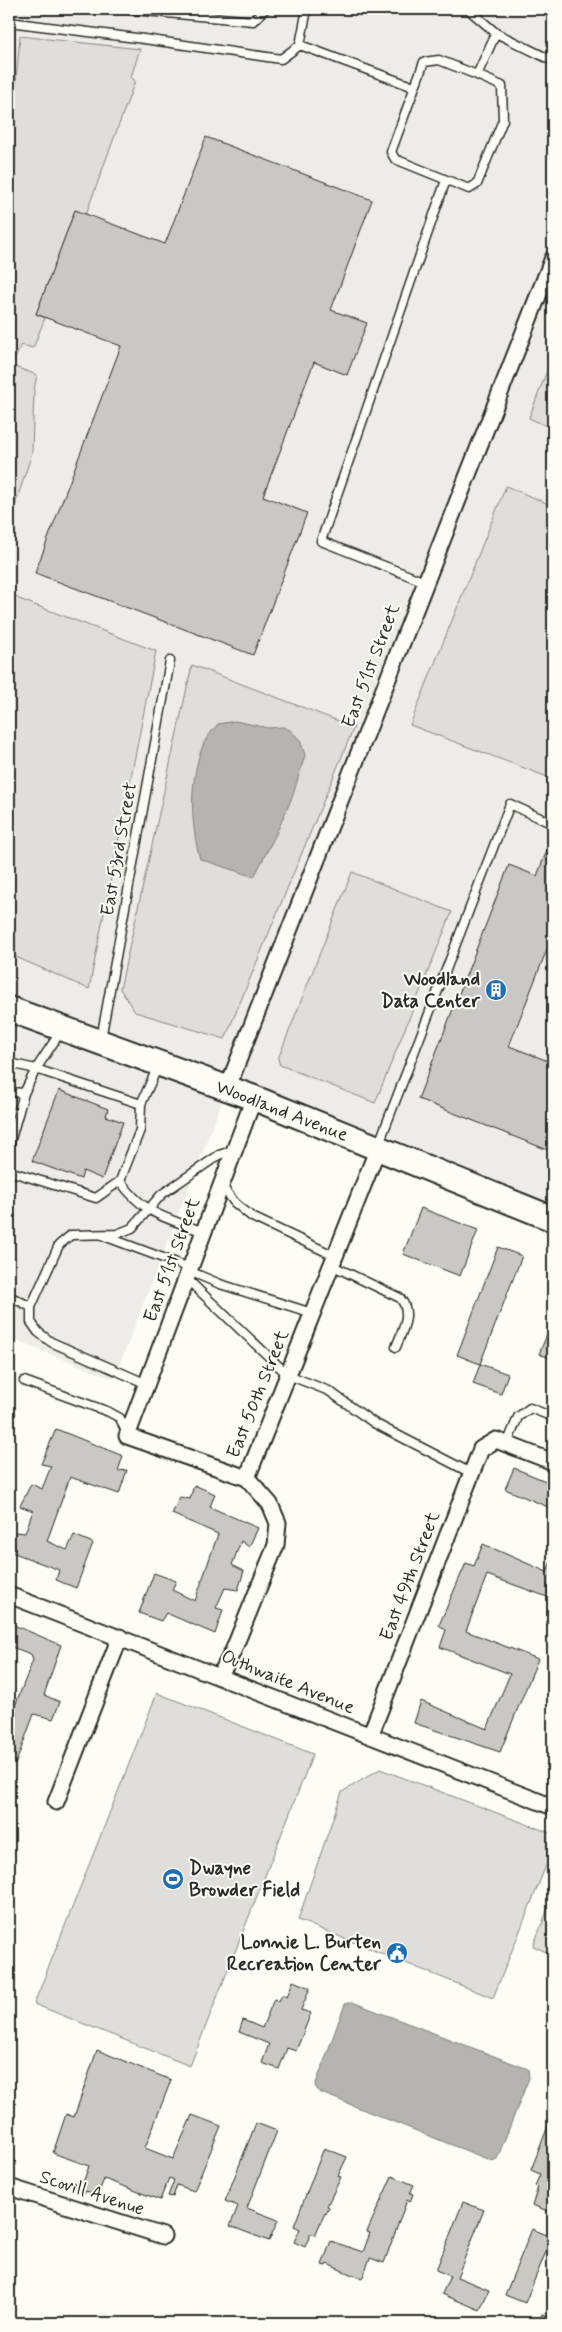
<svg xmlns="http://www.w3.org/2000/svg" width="562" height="2332" font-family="Mynerve,sans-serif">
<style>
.built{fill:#edece8}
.green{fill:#dfdeda;stroke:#858482}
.water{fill:#b5b4b1;stroke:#7e7d7b}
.building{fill:#c9c8c4;stroke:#2b2b2b}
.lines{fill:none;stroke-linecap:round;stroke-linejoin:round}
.service-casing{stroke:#2b2b2b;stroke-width:11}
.minor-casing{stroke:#2b2b2b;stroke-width:19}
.primary-casing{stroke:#2b2b2b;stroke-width:28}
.service{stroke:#fdfcf7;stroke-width:8}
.minor{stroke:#fdfcf7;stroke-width:15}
.primary{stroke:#fdfcf7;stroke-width:24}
.labels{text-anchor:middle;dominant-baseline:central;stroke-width:4;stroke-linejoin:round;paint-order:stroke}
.street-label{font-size:19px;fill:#2b2b2b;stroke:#fdfcf7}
.poi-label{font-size:19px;font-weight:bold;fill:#2b2b2b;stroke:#fdfcf7;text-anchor:end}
</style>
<rect width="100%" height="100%" fill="#fdfcf7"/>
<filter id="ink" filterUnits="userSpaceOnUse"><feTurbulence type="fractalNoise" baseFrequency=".02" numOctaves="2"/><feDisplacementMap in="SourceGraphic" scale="10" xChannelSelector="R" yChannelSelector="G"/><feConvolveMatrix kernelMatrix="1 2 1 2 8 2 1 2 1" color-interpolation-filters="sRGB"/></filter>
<g filter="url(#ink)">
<path class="built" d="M9,9h544v1210l-326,-130 -113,290 -105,-41z"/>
<path class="green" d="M20,36l120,13 -9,28 4,4 -49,133 -11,-4 -39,104 9,4 -12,30 -12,-3 -9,21 25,9 -3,14 -2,64 -23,71v-361z
M551,360l2,1v68l-24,-11z
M506,486l47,20v273l-143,-54z
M9,590l10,9 137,52 -67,338 -80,-35z
M192,665l162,62 -129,312 -90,-27 -15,-23z
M352,872l100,40 -77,191 -95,-38 -2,-6z
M157,1693l156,61 -123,312 -156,-62z
M380,1769l173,65v14l-60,150 -195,-78 44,-128z
M553,1896v59l-20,-9z"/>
<path class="water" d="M235,721l33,7 15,-1 7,3 10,10 5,15 -12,40 -17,39 -22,43 -54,-18c-10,-35 -11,-82 4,-116 3,-7 9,-13 14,-19z
M352,2002l176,67 1,9 -32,81 -5,2 -173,-69 -4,-6 30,-82z"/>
<path class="building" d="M206,137l166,63 -41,110 36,13 -20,52 -33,-13 -51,134 44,17 -54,142 -218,-82 86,-227 -85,-32 39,-104 90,34z
M549,845l4,2v87l-44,112 39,15 5,-12v103l-135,-53 91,-234 28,11z
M59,1090l49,19 -2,7 17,6 -21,57 -19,-8 -2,8 -49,-18z
M421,1208l57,22 -18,46 -57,-22z
M498,1247l24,9 -42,108 -23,-9z
M553,1320v39l-14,-5z
M480,1364l28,10 -7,20 -28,-10z
M56,1429l67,27 -5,15 9,-1 -8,24 -49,-17 -23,64 20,9 7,-15 19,8 -17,45 -20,-8 3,-10 -50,-19 7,-19 9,1 8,-22 -13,-5 11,-22 11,5 9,-23 -10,-2z
M514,1468l39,16v25l-48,-20z
M194,1485l21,9 -5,13 48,21 -9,19 -8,-6 -9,24 12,6 -6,19 -13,-2 -9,20 7,2 -8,24 -49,-21 -5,8 -22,-8 15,-40 22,8 -4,9 23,11 23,-67 -46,-20 8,-17 10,2z
M483,1544l64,28 6,-16v43l-66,-24 -21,56 72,28 -38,93 -86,-29 7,-22 66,28 23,-55 -70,-27 6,-17 -7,-5 27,-62 8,3z
M9,1623l52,22 -17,50 16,7 -7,17 -19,-5 -19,51 -6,-3v-41l24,-61 -2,-6 -22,-8z
M293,1981l17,7 -9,22 10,3 -15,38 -9,-3 -8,21 -17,-6 7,-19 -30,-12 4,-12 19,8 12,-29 5,2 3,-6 5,2z
M97,2050l74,30 -26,68 28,11 19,-44 29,11 -27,65 -17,-6 -4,12 -5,-1 6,-16 -5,-2 -9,22 -56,-21 -6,16 -12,-4v1l-6,-1 9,-25 -36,-13 13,-39 8,3z
M553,2113v100l-21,-8 6,-18 -3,-1 5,-12 -9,-4z
M256,2123l21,8 -30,77 31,12 -9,21 -39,-15 8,-20 -13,-5z
M324,2148l23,9 -9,19 3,1 -14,29 2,1 -3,7 -1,-1 -10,22 -4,-2 -6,14 -11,-5 6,-13 -6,-3z
M392,2176l22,9 -4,8 3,1 -3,8 -3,-2 -23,63 -14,-5 -8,21 -35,-15 -1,2 -4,-1 9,-24 32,11 7,-19 -3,-1 3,-7z
M463,2202l21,8 -27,67 32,13 -9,20 -38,-16 8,-18 -14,-6z
M532,2229l20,8 -27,66 -20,-8z
M542,2314l11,4v5h-15z"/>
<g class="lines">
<g class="service-casing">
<path id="service" d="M123,9l130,12 12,-12
M468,9l28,24 57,28
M9,22l135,17 137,20 19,-14 114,42
M300,45l7,-36
M477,75l-38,-15 -15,2 -33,90 4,7 74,30 8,-5 26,-64 -1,-34 -25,-11 19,-42
M425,582l-104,-41 125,-361
M61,1031l-25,38 105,35
M101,1039l69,-378
M9,1063l27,6 -12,24 -15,53
M9,1092l15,1
M378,1146l132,-342 43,20
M9,1171l87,27 24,-17 20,-51 1,-26 17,-38
M120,1181c26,35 45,36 84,51
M221,1185l14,18 17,14 83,39
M104,1236l86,32
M331,1265l69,33c13,15 2,33 -4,49
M189,1271l31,13 92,29
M186,1278l102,97 41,16 45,32 97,50
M9,1296l22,11
M24,1381l85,31 11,6 6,14
M147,1384l-96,-42 -13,-10 -7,-10v-15l28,-62 12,-10 46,-1 15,-6 30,-34 57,-39 15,-5
M507,1444l11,-27 12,-9 23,9"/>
</g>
<g class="minor-casing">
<path id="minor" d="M227,1089l326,-831
M247,1478l131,-330
M9,1595l544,212
M220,1676l13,-25 43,-106 2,-22 -8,-19 -23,-26 -120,-42 127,-338
M370,1736l111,-287 15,-9 57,22
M56,1802l64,-165
M9,2187l154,49"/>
</g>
<g class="primary-casing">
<path id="primary" d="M9,1009l245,89 299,121"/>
</g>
<use href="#service" class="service"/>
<use href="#minor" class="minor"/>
<use href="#primary" class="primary"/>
</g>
</g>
<defs>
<g id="building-disc" transform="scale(1.125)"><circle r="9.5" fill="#1f6fb2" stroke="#fdfcf7"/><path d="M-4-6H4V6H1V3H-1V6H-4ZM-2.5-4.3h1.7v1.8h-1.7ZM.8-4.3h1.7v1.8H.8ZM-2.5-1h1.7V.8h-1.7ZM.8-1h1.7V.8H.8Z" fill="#fff"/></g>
<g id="stadium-disc" transform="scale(1.125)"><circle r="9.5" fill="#1f6fb2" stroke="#fdfcf7"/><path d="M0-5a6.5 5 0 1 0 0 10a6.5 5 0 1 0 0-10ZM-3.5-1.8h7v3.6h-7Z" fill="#fff"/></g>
<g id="civic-disc" transform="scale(1.125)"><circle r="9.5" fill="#1f6fb2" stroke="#fdfcf7"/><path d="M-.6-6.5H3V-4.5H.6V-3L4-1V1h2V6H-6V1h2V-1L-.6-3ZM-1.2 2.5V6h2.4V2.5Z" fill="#fff"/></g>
</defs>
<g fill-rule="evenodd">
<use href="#building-disc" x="496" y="990"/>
<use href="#stadium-disc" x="173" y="1879"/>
<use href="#civic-disc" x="397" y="1953"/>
</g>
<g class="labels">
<g class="street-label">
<text transform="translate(371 666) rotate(-69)">East 51st Street</text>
<text transform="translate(119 849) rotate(-80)">East 53rd Street</text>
<text transform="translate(282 1111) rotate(21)">Woodland Avenue</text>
<text transform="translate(172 1260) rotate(-70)">East 51st Street</text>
<text transform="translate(258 1394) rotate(-68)">East 50th Street</text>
<text transform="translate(410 1576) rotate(-69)">East 49th Street</text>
<text transform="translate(288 1682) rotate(22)">Outhwaite Avenue</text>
<text transform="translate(92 2193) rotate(18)">Scovill Avenue</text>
</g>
<g class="poi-label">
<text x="480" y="979">Woodland<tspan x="480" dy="22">Data Center</tspan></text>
<text x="189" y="1868" text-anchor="start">Dwayne<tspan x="189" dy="22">Browder Field</tspan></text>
<text x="381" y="1942">Lonnie L. Burten<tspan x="381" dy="22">Recreation Center</tspan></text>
</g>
</g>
<rect width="562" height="2332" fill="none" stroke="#fdfcf7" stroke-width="30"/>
<rect x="15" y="15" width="532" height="2302" fill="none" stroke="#2b2b2b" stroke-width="2" filter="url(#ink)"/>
</svg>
